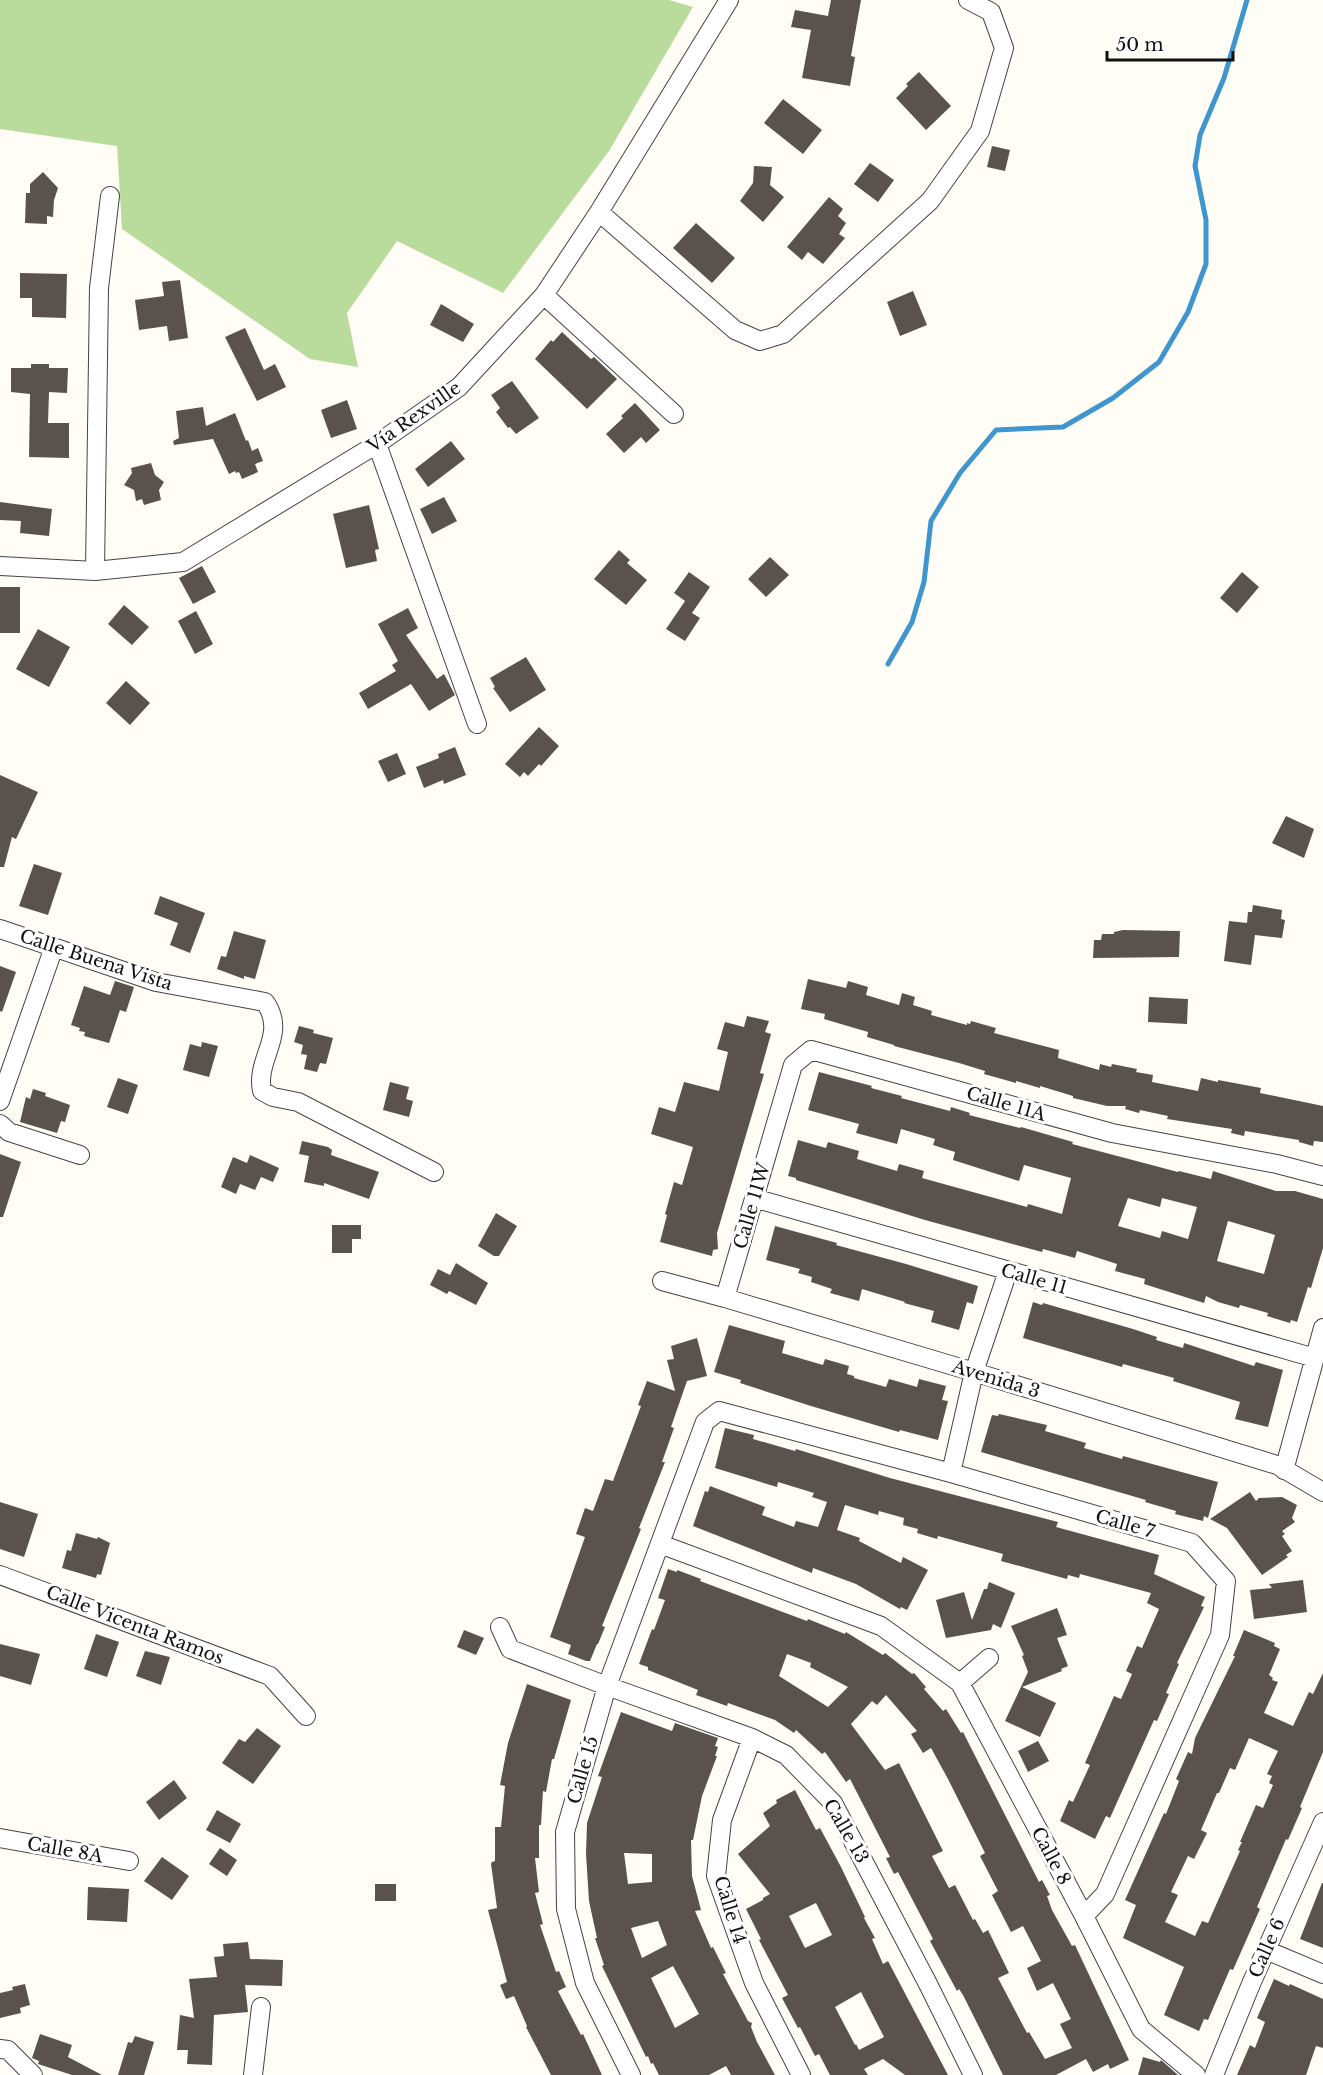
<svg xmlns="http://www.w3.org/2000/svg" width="1323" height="2075" font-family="'Libre Baskerville',serif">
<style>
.forest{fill:#b9dc9c}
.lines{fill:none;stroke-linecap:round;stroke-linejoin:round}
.stream{stroke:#3f96cf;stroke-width:5}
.building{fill:#5a524d;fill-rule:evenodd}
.minor-casing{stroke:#444;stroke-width:20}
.minor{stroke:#fff;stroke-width:18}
.labels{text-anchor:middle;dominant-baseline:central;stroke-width:6;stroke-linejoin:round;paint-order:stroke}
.street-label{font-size:18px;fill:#111;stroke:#fff}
</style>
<rect width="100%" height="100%" fill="#fffdf5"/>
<path class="forest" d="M0,0h669l24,7 -84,144 -106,142 -106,-52 -50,72 11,54 -48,-8 -188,-130 -5,-83 -117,-17z"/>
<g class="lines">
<path class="stream" d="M888,664l24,-42 12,-40 7,-61 29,-48 36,-43 67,-3 50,-29 46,-36 29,-50 18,-48v-44l-11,-54 5,-31 24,-57 23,-78"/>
</g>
<path class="building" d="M831,0h30l-10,56 4,1 -5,29 -48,-8 9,-48 -20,-3 4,-17 33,6z
M919,72l32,34 -25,24 -30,-32 12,-12 -2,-2z
M783,99l39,31 -19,24 -39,-31z
M992,146l18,4 -5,21 -18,-4z
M870,163l24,17 -16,22 -24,-18z
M754,166l18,1 -2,18 14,12 -21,25 -23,-21 13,-18z
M43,172l15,16 -4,12 -1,17 -6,-1v8l-22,-1 1,-30h4v-9z
M829,197l14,12 -5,7 8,7 -7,11 6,4 -22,26 -15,-12 -6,8 -15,-13z
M696,223l39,35 -23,25 -39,-35z
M20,273l47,1 -1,44 -34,-1v-19h-12z
M180,280l8,58 -19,3 -2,-15 -28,4 -4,-30 29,-4 -2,-14z
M913,291l14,34 -27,11 -13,-34z
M441,304l33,20 -11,18 -33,-17z
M245,328l19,42 11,-6 11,23 -29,14 -32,-64z
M562,332l29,27 3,-2 23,22 -30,30 -52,-50 16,-19 2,2z
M31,364h18v4h19l-1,25 -18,-1 -1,31h21v35l-40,-1 1,-63 -19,-2v-24h20z
M512,381l27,37 -23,16 -6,-7 -2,1 -12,-16 4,-4 -9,-13z
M347,400l10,29 -26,9 -10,-28z
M635,403l25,27 -14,13 -5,-6 -17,16 -18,-19 17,-16 -2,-2z
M203,407l3,19 29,-13 11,28 2,-1 4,11 6,-3 5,13 -8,3 3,8 -16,7 -3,-7 -3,1 -1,-2 -6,3 -16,-35 -39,6 -1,-4 6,-3 -3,-27z
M451,441l14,18 -37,28 -13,-18z
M151,463l4,12 9,7 -5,8 2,10 -17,5 -2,-6 -6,2 -2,-11 -10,-5 8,-12 -1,-5z
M444,497l13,24 -25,13 -12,-25z
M0,502l52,7 -3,27 -29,-3 1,-12 -21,-1z
M369,505l10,44 -4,1 2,11 -31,7 -13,-54z
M619,550l11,10 -3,3 20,17 -21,25 -32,-26z
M770,557l19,18 -23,22 -18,-18z
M202,566l14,26 -23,12 -14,-26z
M689,572l21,15 -18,26 8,5 -15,23 -19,-12 19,-28 -11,-8z
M1242,572l17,15 -22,26 -17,-15z
M0,587h20v46h-20z
M124,605l25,22 -17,18 -24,-21z
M408,608l10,20 -12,7 31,44 7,-5 11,21 -26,16 -18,-27 -43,25 -9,-16 37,-22 -4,-6 6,-4 -20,-37z
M196,611l17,33 -18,10 -17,-33z
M38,629l32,18 -21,40 -33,-18z
M526,657l20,33 -36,22 -17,-24 2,-1 -5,-9z
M126,681l24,22 -20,22 -24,-22z
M539,727l20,19 -18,20 -2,-2 -11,12 -4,-4 -4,5 -15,-13z
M455,747l11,28 -22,9 -1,-4 -19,8 -8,-21 23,-9 -1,-4z
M397,753l9,21 -18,8 -10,-21z
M0,775l38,17 -22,47 -4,-2 -8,30h-4z
M1286,816l28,13 -10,29 -32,-15z
M34,864l28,9 -14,42 -29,-9z
M160,896l45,17 -15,40 -20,-8 8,-22 -24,-9z
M1253,905l29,5 -1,9 4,1 -3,18 -27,-3 -4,30 -27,-4 5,-40 18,2 1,-11h4z
M1123,930l57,1 -1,26 -86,1 1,-18h7l1,-6h12v-2z
M234,931l32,9 -11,39 -11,-3v3l-27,-10 4,-13 5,1z
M0,966l16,6 -14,40 -2,-1z
M808,979l38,9 2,-7 20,6 -2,8 33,10 3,-12 13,4 -2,8 19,6 -1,4 36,10v-2l3,1 1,-3 25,7 -2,5 65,17 -1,8 41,12 1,-6 11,3 1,-3 25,5 -1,3 17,3 -1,7 46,9 3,-13 17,4v-2l43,8 -1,5 63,13v36l-9,-1 -1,5 -14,-4v-2l-54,-9 -1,5 -13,-3 1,-4 -65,-10 1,-3 -28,-6 -1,3 -14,-4 1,-3h-19l-34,-8v-2l-33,-10v2l-24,-7v2l-32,-9 1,-3 -26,-8 -65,-17v-1l-27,-8 1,-5 -44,-13 1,-5 -24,-5z
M115,981l19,6 -8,25 -6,-2 -11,33 -25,-7 1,-4 -6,-1 1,-3 -9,-3 13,-39 26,9z
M1149,997l39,2 -1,25 -39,-2z
M747,1016l22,5 -4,11 6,2 -11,39 4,1 -47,159 1,16 -5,1 -1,6 -52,-14 7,-27 -2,-1 9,-32 8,3 11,-38 -42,-13 8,-27 16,5 9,-30 35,9 9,-39 -11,-3 8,-27 19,5z
M299,1026l15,4 -1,3 20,5 -7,26 -6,-1 -3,9 -13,-3 3,-14 -6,-1 2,-9 -9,-3z
M202,1042l16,4 -9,31 -26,-7 7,-26 11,3z
M819,1072l53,14 -1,2 31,8 -1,2 49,13 1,-4 19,6 -1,2 51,13 1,-1 52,15 -1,2 106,28 1,-1 32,8 2,-8 63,20h19l28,8v49l-12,40 -3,-1 -11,35 -6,-2 -1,3 -23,-7 1,-3 -28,-8 -1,3 -21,-6 -12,-6 -2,7 -60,-19 1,-5 -30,-8 2,-7 -40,-13 -2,7 -32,-9 -1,3 -117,-32 -129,-40v-2l-8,-2 10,-36 28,8 2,-6 31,9 -2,8 40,12 2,-7 25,7 -2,7 105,29 1,-3 34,10 9,-36 -47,-13 -5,16 -66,-21 2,-8 -22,-7 2,-6 -34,-10 -4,15 -41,-11 3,-9 -51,-14zM1128,1198l32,9 2,-9 35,9 -9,32 -26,-8 -2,7 -42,-12zM1228,1221l47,14 -11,39 -47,-13z
M118,1078l20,7 -10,29 -21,-7z
M390,1082l19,5 -3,12 7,2 -4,16 -26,-7z
M33,1089l13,4 -1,3 25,9 -5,17 -4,-1 -4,12 -37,-11 6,-25 4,2z
M302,1141l26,6 4,3 -1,5 48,17 -10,27 -45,-16v3l-20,-4 5,-26 -10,-2z
M0,1154l21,8 -18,55h-3z
M250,1155l29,13 -6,14 -12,-5 -6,13 -15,-6 -4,10 -15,-7 12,-30 14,6z
M496,1213l21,13 -18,30h-5l-16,-10z
M332,1225h29v14h-9v14h-20z
M775,1226l62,17 -1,2 70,19 72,22 -5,18 -6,-2 -8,28 -28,-8 3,-11 -30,-8 1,-1 -43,-13 -3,12 -29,-8 2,-4 -21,-7 1,-5 -14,-4 2,-4 -34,-9z
M456,1263l32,20 -12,22 -27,-14 -2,3 -17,-9 8,-16 12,6z
M1033,1302l9,3 1,-2 90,26 24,8 -1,3 27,8 1,-5 70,23 2,-4 27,8 -15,57 -33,-8 5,-17 -67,-21 1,-3 -51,-14 -1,3 -99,-29z
M729,1325l56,16 -3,12 41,12 2,-6 24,7 -2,8 7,2v2l32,9 3,-8 28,8 2,-8 27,7 -4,14 6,1 -10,39 -38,-10 -1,2 -88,-26 -71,-23 1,-3 -27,-8z
M697,1338l10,38 -20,5 -16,46 3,1 -12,34h3l-26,66 2,1 -39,97 3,1 -7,17h-1l-7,17h-4l-18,-7 3,-9 -21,-8 35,-100 -9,-3 9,-26 8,3 12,-32 8,2 28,-75 -3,-1 9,-24 28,10 -8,-31 7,-1 -3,-13z
M999,1414l48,11 -2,6 41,12 -2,5 38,11 1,-3 95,26 -10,36 -4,-2 -1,5 -28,-7 1,-3 -31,-9 1,-2 -165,-48 11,-37 6,1z
M725,1428l29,7 -1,4 42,12 1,-2 94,29 168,44 -2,5 103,28 -5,19 51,23 -4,9 3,1 -27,56 2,1 -13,29 3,1 -12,27 -3,-1 -44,98 -4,-2 -11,23 -35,-18 9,-21 4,2 17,-37 -5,-2 29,-67 7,3 11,-25 -6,-3 11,-25 5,2 17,-39 -12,-6 4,-10 -71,-19 -1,4 -11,-3 -1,4 -66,-18 2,-7 -65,-18 -1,3 -20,-6 1,-4 -15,-4 1,-7 -25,-7 -1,4 -33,-10 -8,25 23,8 -1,3 42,22 2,-6 25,13 -21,40 -6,-3 -1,2 -44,-25 -43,-16 -1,5 -119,-47 12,-35 3,1 2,-6 55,21 -3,8 32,12 2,-6 22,6 9,-25 -15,-5 2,-4 -36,-11 -1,5 -62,-19z
M1250,1492l6,9 3,-3 23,-1 15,8 -5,13 3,4 -13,9 3,3 -3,2 10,15 -6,4 2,2 -26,18 -35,-47 -17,-9z
M0,1502l38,12 -14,43 -24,-8z
M76,1533l21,6 1,-2 12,6 -9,32 -4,-1 -1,4 -34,-10 5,-18 4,1z
M668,1569l9,3v-2l24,9 -1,2 107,40 1,-2 37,15 1,-2 37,23 2,-2 27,21 2,-1 12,14 -2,2 19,22 3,-2 15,24 2,-1 76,150 3,-2 8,15 -3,1 5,14 20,36 3,-1 54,115 -19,9 -2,-5 -15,8 -7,-13 -30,16h-53l-40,-80 -4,-6 -2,2 -27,-50 3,-2 -35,-67 -4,2 -8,-16 4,-1 -40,-78 -4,3 -21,-30 -3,2 -26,-24 -2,3 -19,-13 -47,-17 -1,3 -31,-11 2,-5 -50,-20v-3l-9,-3 13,-35 2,1 11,-30 -7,-2zM787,1654l24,9 -1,4 38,20 -20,20 -49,-31zM886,1695l31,36 -6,3 12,19 8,-5 17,31 37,74 -5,3 18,35 -6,4 19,37 12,-6 18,35 -14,7 10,23 16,-8 18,36 -11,5 12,24 -27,11 -16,-27 -2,1 -29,-55 11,-5 -21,-43 -5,3 -8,-14 -2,1 -18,-35 -6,3 -17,-32 11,-5 -44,-88 -14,7 -34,-46 21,-23 5,4z
M1303,1580l4,32 -53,7 -4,-29 22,-2 -3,-4z
M989,1582l26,11 -14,35 -8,-4 -2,6 -45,8 -10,-38 28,-8 8,28 12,-31h3z
M1057,1608l10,27 -10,3 11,28 -7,3 1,2 -40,16 34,16 -16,34 -35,-16 23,-49 -6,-16 2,-1 -13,-29z
M464,1630l20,8 -8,17 -19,-8z
M1244,1630l31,13 -1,3 6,3 -11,26 4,3 -1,2 6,2 -14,31 29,13 16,-34 4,2 10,-21v79l-23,55 2,1 -14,32 -2,-1 -29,68 3,2 -12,27 -15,34 -3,-1 -22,51 -4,-1 -5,12 -35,-16 20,-48 -61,-29 13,-33 -11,-5 39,-87 2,1 13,-33 -3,-2 12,-27 4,2 3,-16 40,-82h-2zM1249,1738l29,13 -11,23 5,2 -3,7 4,2 -10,23 -7,-3 -16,37h2l-4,8 2,1 -32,72 -6,-2 -7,15 -30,-14 13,-27 -7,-3 17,-36 6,3 13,-26 -6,-3 16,-37h2l11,-25 5,2z
M96,1634l23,8 -12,35 -23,-8z
M0,1644l40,10 -9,31 -31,-9z
M145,1651l25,6 -9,28 -25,-9z
M527,1684l44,16 -17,59h-2l-6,33 -3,-1 -2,34h-2v33h-4l4,34 -4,1 8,31 -3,1 16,47 3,-1 7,16 -8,4 23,44 2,-1 19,41h-51l-25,-48 1,-1 -13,-30 -8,3 -6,-14 7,-3 -19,-72 9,-2 -6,-44 1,-2 3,-1v-34h6l4,-41 -5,-1 8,-42z
M621,1712l51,19 3,-8 43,15 -3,8 3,1 -3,9h2l-15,40 -9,44h-2l1,36 9,34 -6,1 16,37 2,-1 13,26 -3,1 25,47 4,2 -1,4 6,15 18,33h-44l-5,-9 -17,9h-50l-6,-12 -2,1 -3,-8 -2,1 -44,-91 2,-1 -9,-27h2l-8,-37 -3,-47 1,-31 15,-46 -4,-1zM624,1853l28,1v28l-24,2zM658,1921l9,24 -25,13 -11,-30zM673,1966l26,48 -24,14 -24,-50z
M257,1728l24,18 -28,38 -31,-21 17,-24 6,3z
M1038,1741l11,20 -21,11 -10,-21z
M174,1780l13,18 -28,22 -13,-18z
M795,1790l21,40 4,-2 21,39 24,50 -1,1 11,20 -3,1 11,25 5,-3 60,114h-43l-22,-16 -19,10 4,6h-38l-11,-21 -4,2 -15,-29 -2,1 -16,-30 6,-3 -29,-55 2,-1 -15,-30 17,-9v-2l7,-4 -32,-40 32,-28 -7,-13 14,-10 -1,-3zM816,1903l16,32 -27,13 -16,-32zM861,1992l23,45 -25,13 -3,-6 -1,1 -20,-38z
M217,1810l24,14 -11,19 -24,-13z
M220,1848l17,12 -10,16 -18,-12z
M162,1857l27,19 -17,24 -28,-19z
M1322,1883h1v65l-23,-9z
M375,1884h21v17h-21z
M88,1887l41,2 -2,33 -40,-2z
M248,1942l2,17 33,1 -1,26 -37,-1 3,27 -34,3 -2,50 -25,-1 1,-14h-11l3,-35 14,3 -5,-39 28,-2 -3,-20 10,-1 -1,-12z
M1274,1979l15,7 1,-2 33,15v49l-7,-2 -10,29h-69l13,-30 5,3 10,-26 -8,-4z
M25,1984l5,21 -10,3 1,5 -21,5v-25l13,-3 -1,-3z
M40,2034l32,11 -4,12 34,18h-30l-34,-11 1,-3 -7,-3z
M135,2036l19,6 -10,33h-26l10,-33 4,1z
M1143,2057l17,5 1,-2 17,15h-40z"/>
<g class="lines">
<g class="minor-casing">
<path id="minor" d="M599,212l136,118 25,11 23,-7 147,-133 50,-70 24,-83 -13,-36 -23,-12
M544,295l130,119
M377,444l100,280
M0,566l95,5 88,-9 194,-118 82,-57 85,-92 55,-83 130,-212
M95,571l4,-283 11,-92
M0,929l156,53 109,20c23,33 -10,56 -3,89l11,6 25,5 136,70
M0,1101l54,-154
M0,1124l9,8 71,23
M754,1198l561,160
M662,1281l63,17 249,74 303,93 46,27
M725,1298l68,-233 18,-15 301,83 165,31 46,12
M1284,1470l39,-142
M951,1473l23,-101 34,-101
M660,1544l221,82 79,57 124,233 57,113 55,46
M0,1575l270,101 36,40
M500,1627l10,22 97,37 145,52 34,17 47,48 95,181 45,91
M960,1683l29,-25
M752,1738l-30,82 -6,56 38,107 47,92
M0,1838l129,23
M1266,1950l57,24
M0,2049l8,1 25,25
M253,2075l8,-68
M631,2075l-46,-92 -19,-74 -1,-77 42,-146 98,-264 14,-11 232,62 241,70 34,38 -6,54 -115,259 -21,22
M1214,2075l37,-91 72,-162"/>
</g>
<use href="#minor" class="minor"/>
</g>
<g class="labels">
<g class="street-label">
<text transform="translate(414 417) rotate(-35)">Vía Rexville</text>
<text transform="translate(96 960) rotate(18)">Calle Buena Vista</text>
<text transform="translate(1006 1104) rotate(16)">Calle 11A</text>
<text transform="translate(752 1206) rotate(-74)">Calle 11W</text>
<text transform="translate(1034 1279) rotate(16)">Calle 11</text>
<text transform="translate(996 1379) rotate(17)">Avenida 3</text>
<text transform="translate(1125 1524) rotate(16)">Calle 7</text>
<text transform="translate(135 1625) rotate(21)">Calle Vicenta Ramos</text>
<text transform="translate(583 1770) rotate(-74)">Calle 15</text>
<text transform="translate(846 1831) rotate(60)">Calle 13</text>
<text transform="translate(65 1850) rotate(10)">Calle 8A</text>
<text transform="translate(1051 1856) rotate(62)">Calle 8</text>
<text transform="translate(730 1910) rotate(73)">Calle 14</text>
<text transform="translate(1267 1948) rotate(-66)">Calle 6</text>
</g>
</g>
<path d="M1107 51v9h126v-9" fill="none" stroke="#111111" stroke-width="3"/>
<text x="1116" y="51" font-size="18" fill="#111111" stroke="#ffffff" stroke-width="4.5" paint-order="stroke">50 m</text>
</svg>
